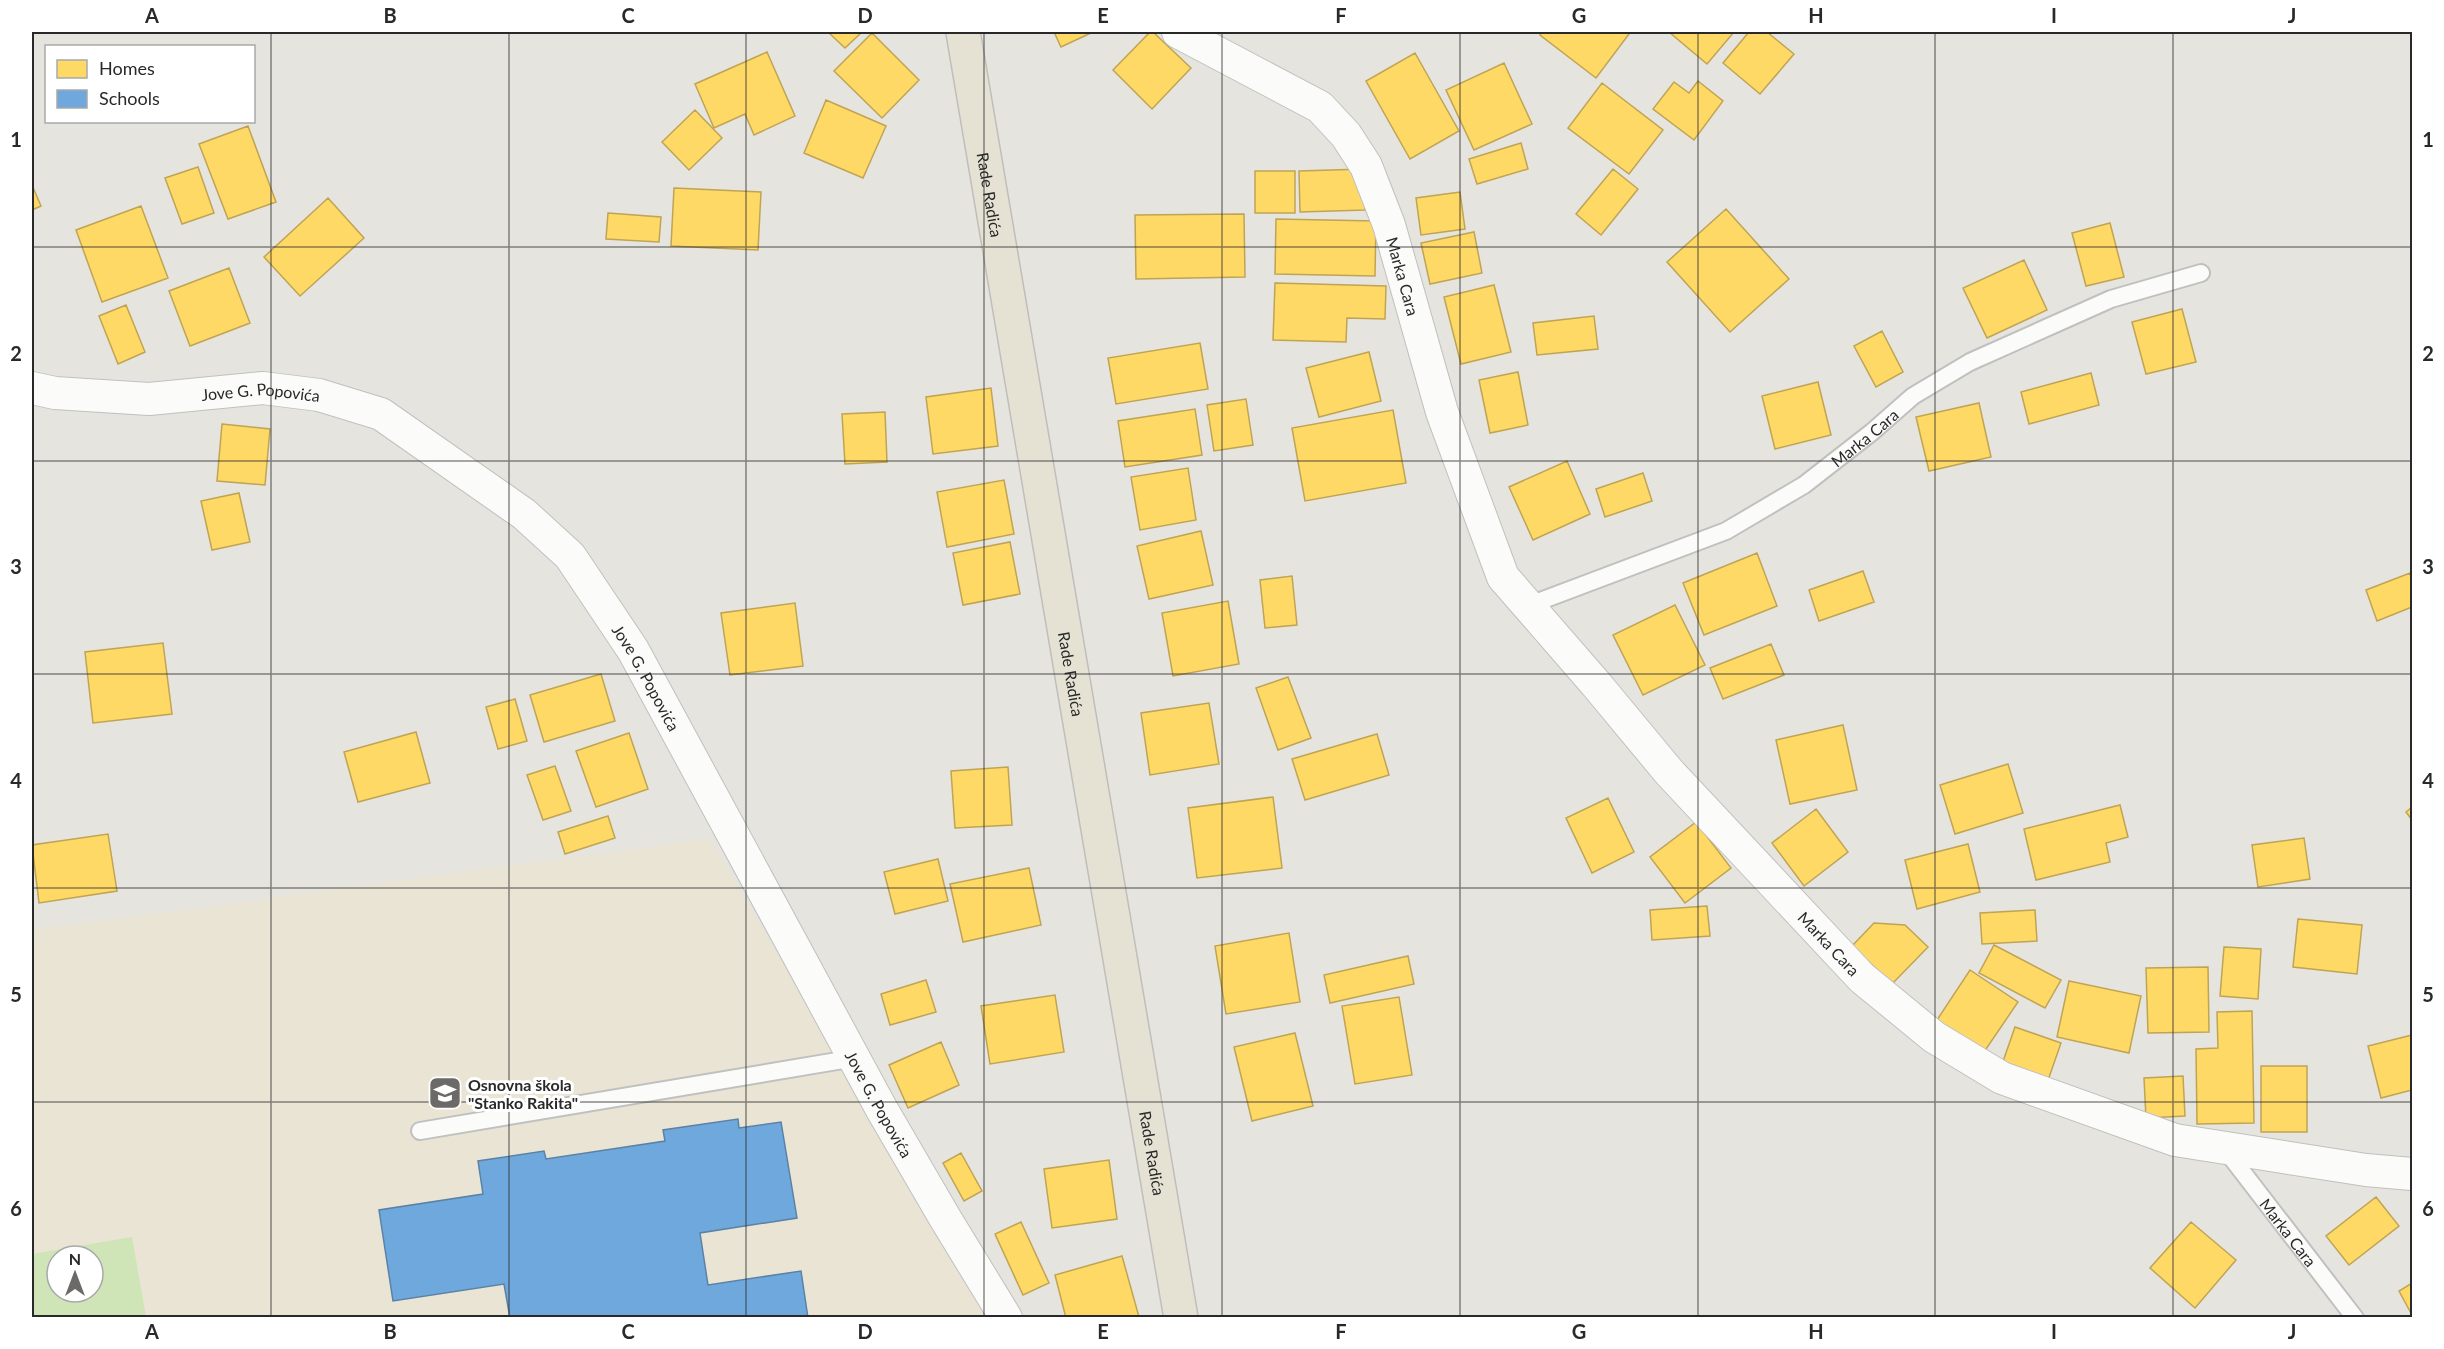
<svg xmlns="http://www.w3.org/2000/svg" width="2444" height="1349" font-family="Lato,sans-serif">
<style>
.education{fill:#e9e4d4;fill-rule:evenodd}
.pitch{fill:#cfe5b7;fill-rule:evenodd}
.homes{fill:#ffd966;stroke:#bfa454;stroke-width:1.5}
.schools{fill:#6fa8dc;stroke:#5a82a6;stroke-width:1.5}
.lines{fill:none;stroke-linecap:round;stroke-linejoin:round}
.service-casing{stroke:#c0c0c0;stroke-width:20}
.minor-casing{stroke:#c0c0c0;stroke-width:34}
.primary-casing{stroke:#bfbebc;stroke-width:36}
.service{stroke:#fbfbfa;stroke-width:16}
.minor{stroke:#fbfbfa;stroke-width:32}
.primary{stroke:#e5e2d4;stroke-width:33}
.grid{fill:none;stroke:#292929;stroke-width:1.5;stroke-opacity:0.55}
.labels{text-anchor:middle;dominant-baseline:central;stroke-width:6;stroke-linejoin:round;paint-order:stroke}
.street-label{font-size:16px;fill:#292929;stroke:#fff}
.poi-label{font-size:16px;font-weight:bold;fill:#292929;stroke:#fff;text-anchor:start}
.neatline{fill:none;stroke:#292929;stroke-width:2}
.grid-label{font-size:20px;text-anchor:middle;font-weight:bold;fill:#292929}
</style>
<rect width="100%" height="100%" fill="#e6e4de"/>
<path class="education" d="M710,839l280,478h-958v-387zM57,1256h36v36h-36z"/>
<path class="pitch" d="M132,1237l14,80h-114v-63zM57,1256h36v36h-36z"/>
<path class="homes" d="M828,32h34l-17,16z
M1054,32h39l-32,15z
M1150,32h3l38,36 -39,41 -39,-39z
M1542,32h83l4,2 -33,44 -56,-43z
M1669,32h65l-27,32z
M1749,32h18l27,22 -34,40 -37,-31z
M872,33l47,47 -37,38 -48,-47z
M767,52l28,64 -41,19 -9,-21 -31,14 -19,-44z
M1415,53l44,78 -49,28 -44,-78z
M1504,63l28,61 -58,26 -28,-60z
M1698,81l25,20 -29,39 -41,-31 21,-27 15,11z
M1602,83l61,47 -34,44 -61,-46z
M826,100l60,26 -23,52 -59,-25z
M695,110l27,28 -33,32 -27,-28z
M248,126l28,76 -48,17 -29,-75z
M1521,143l7,26 -51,15 -8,-25z
M198,167l16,46 -32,11 -17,-46z
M1364,169l1,41 -65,2 -1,-41z
M1613,169l25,20 -37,46 -25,-21z
M1255,171h40v42h-40z
M32,185l9,21 -9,4z
M674,188l87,4 -3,58 -87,-4z
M1460,192l5,37 -44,6 -5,-37z
M328,198l36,40 -64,58 -36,-39z
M141,206l27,72 -66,24 -26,-72z
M1726,209l63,70 -59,53 -63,-70z
M608,213l53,4 -2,25 -53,-3z
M1244,214l1,63 -109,2 -1,-64z
M1276,219l100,2 -1,55 -100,-2z
M2110,223l14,54 -38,9 -14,-53z
M1474,232l8,41 -52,11 -9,-41z
M2024,260l23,50 -60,28 -24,-50z
M229,268l21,55 -60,23 -21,-55z
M1275,283l111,3 -1,33 -38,-1 -1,24 -73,-2z
M1494,285l17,67 -50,12 -17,-67z
M126,305l19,47 -27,12 -19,-48z
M2182,309l14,53 -50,12 -14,-52z
M1594,316l4,33 -61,6 -4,-32z
M1882,331l21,41 -27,15 -22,-41z
M1200,343l8,46 -92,15 -8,-46z
M1369,352l12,49 -62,16 -13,-49z
M1518,372l10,53 -38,8 -11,-53z
M2091,373l8,32 -70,19 -8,-32z
M1818,382l13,53 -56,14 -13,-53z
M991,388l7,58 -65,8 -7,-57z
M1246,399l7,46 -39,6 -7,-46z
M1979,403l12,54 -62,14 -13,-54z
M1195,409l7,46 -77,12 -7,-46z
M1393,410l13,73 -101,18 -13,-73z
M885,412l2,50 -42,2 -3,-50z
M222,424l48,5 -5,56 -48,-4z
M1567,461l23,53 -57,26 -24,-53z
M1188,468l8,52 -56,10 -9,-53z
M1643,473l9,28 -47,16 -9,-28z
M1004,480l10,54 -67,13 -10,-55z
M239,493l11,49 -38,8 -11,-49z
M1201,531l12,54 -64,14 -12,-53z
M1010,542l10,52 -57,11 -10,-52z
M1757,553l20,53 -73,29 -21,-52z
M1863,571l11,31 -55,19 -10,-31z
M2410,573l2,7v27l-35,14 -11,-31z
M1292,576l5,49 -32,3 -5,-48z
M1228,601l11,63 -66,12 -11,-63z
M795,603l8,63 -73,9 -9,-62z
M1675,605l30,60 -62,30 -30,-60z
M163,643l9,71 -79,9 -8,-71z
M1771,644l13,31 -61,24 -13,-31z
M601,674l14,47 -71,21 -14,-47z
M1288,677l23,61 -33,12 -22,-62z
M515,699l12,42 -29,8 -12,-42z
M1209,703l10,61 -69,11 -9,-62z
M1843,725l14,65 -67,14 -14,-64z
M416,732l14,51 -72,19 -14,-50z
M629,733l19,56 -52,18 -20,-56z
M1377,734l12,41 -84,25 -13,-41z
M2008,764l15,49 -68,21 -15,-49z
M555,766l16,45 -28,9 -16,-45z
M1008,767l4,58 -57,3 -4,-57z
M1273,797l9,71 -85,10 -9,-70z
M1608,798l26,54 -42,21 -26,-55z
M2120,805l8,32 -22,6 4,19 -74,18 -12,-51z
M2412,807v13l-6,-8z
M1816,809l32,43 -44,34 -32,-43z
M608,816l7,22 -50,16 -7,-22z
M1696,822l35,46 -46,35 -35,-46z
M108,834l9,57 -78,12 -7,-58z
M2304,838l6,41 -52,8 -6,-42z
M1968,844l12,48 -63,17 -12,-49z
M938,859l10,42 -53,13 -11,-42z
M1029,868l12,57 -78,17 -13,-58z
M1707,906l3,30 -58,4 -2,-30z
M2035,910l2,31 -55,3 -2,-31z
M2298,919l64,6 -5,49 -64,-7z
M1874,923l31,2 23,22 -36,37 -40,-38z
M1289,933l11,69 -74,12 -11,-68z
M1994,945l67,35 -16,28 -66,-35z
M2224,947l37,2 -3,50 -38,-3z
M1408,956l6,28 -84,19 -6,-28z
M2208,967l1,65 -61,1 -2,-65z
M1970,970l48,32 -34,50 -47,-32z
M926,980l10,32 -46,13 -9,-31z
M2069,981l72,15 -12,57 -72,-16z
M1055,995l9,57 -74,12 -9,-58z
M1399,997l13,78 -57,9 -13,-78z
M2252,1011l2,112 -57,1 -1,-75 22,-1 -1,-36z
M2015,1027l46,16 -15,43 -46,-16z
M1295,1033l18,73 -61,15 -18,-74z
M2412,1035v55l-31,8 -13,-52z
M941,1042l18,43 -51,23 -19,-43z
M2261,1066h46v66h-46z
M2183,1076l2,40 -39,2 -2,-40z
M961,1153l21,38 -18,10 -21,-38z
M1109,1160l8,59 -65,9 -8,-59z
M2376,1197l23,29 -50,39 -23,-29z
M1021,1222l28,61 -26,12 -28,-61z
M2191,1222l45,38 -41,48 -45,-40z
M1122,1256l17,61 -73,1 -11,-43z
M2412,1283v32l-13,-24z"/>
<path class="schools" d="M738,1119l1,9 42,-6 16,96 -97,15 8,52 93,-14 7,47h-298l-6,-34 -111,17 -14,-91 104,-16 -5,-33 66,-10 2,8 119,-18 -2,-11z"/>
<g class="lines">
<g class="service-casing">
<g id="service">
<path id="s1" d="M1527,606l199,-75 78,-46 68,-53 41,-36 57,-34 141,-63 90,-26"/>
<path d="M420,1131l435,-73"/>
<path id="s2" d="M2224,1148l131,170"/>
</g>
</g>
<g class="minor-casing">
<g id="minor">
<path id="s3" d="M1178,32l142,75 26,28 20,31 23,59 53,187 61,165 93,107 73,88 193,206 72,59 68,41 173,62 191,30 46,4"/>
<path id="s4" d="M32,388l23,5 94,6 114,-11 56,7 62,19 143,100 46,42 63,94 248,458 64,110 61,100"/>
</g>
</g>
<g class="primary-casing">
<g id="primary">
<path id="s5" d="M963,32l218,1286"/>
</g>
</g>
<use href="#service" class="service"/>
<use href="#minor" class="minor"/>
<use href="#primary" class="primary"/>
</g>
<path class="grid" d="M271,32v1286M509,32v1286M746,32v1286M984,32v1286M1222,32v1286M1460,32v1286M1698,32v1286M1935,32v1286M2173,32v1286M32,247h2380M32,461h2380M32,674h2380M32,888h2380M32,1102h2380"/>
<defs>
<g id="school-square" transform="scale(1.725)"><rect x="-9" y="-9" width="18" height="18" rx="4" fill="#6b6a68" stroke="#fff"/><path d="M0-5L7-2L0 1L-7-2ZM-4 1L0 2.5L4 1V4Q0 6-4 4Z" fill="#fff"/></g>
</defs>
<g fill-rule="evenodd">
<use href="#school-square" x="445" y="1093"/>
</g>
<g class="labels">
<g class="street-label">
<text stroke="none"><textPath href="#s5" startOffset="165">Rade Radića</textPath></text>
<text stroke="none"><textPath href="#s3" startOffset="352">Marka Cara</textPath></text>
<text stroke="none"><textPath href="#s4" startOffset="230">Jove G. Popovića</textPath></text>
<text stroke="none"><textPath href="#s1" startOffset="380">Marka Cara</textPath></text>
<text stroke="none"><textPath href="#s5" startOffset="651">Rade Radića</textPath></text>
<text stroke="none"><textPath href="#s4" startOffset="734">Jove G. Popovića</textPath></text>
<text stroke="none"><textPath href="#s3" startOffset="1160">Marka Cara</textPath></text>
<text stroke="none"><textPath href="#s4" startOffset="1220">Jove G. Popovića</textPath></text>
<text stroke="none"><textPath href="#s5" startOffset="1137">Rade Radića</textPath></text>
<text stroke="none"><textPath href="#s2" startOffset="106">Marka Cara</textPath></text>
</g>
<g class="poi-label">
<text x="468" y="1084">Osnovna škola<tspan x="468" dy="18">"Stanko Rakita"</tspan></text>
</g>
</g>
<rect width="2444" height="1349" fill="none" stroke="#ffffff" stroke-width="66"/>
<rect x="45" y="45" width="210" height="78" fill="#ffffff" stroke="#a9a9a9" stroke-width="1.5"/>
<rect x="57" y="60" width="30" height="18" fill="#ffd966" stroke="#a9a9a9" stroke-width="1.5"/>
<text x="99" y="75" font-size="18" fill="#292929">Homes</text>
<rect x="57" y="90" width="30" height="18" fill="#6fa8dc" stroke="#a9a9a9" stroke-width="1.5"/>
<text x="99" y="105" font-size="18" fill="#292929">Schools</text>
<g transform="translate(75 1274)"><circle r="28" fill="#ffffff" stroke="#a9a9a9" stroke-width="1.5"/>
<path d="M0-4.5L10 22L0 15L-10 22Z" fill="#6b6a68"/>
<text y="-9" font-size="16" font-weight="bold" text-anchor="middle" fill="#292929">N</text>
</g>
<rect x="33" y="33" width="2378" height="1283" class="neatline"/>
<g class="grid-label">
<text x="152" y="23">A</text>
<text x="390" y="23">B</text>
<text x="628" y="23">C</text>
<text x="865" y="23">D</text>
<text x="1103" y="23">E</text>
<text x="1341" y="23">F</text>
<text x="1579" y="23">G</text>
<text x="1816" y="23">H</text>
<text x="2054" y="23">I</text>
<text x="2292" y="23">J</text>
<text x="16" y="147">1</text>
<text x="2428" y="147">1</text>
<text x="16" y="361">2</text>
<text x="2428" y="361">2</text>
<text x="16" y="574">3</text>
<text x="2428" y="574">3</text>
<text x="16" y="788">4</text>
<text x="2428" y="788">4</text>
<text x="16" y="1002">5</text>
<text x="2428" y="1002">5</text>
<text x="16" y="1216">6</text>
<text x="2428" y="1216">6</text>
<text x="152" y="1339">A</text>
<text x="390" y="1339">B</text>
<text x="628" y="1339">C</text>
<text x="865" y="1339">D</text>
<text x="1103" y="1339">E</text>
<text x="1341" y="1339">F</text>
<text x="1579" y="1339">G</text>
<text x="1816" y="1339">H</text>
<text x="2054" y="1339">I</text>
<text x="2292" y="1339">J</text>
</g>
</svg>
